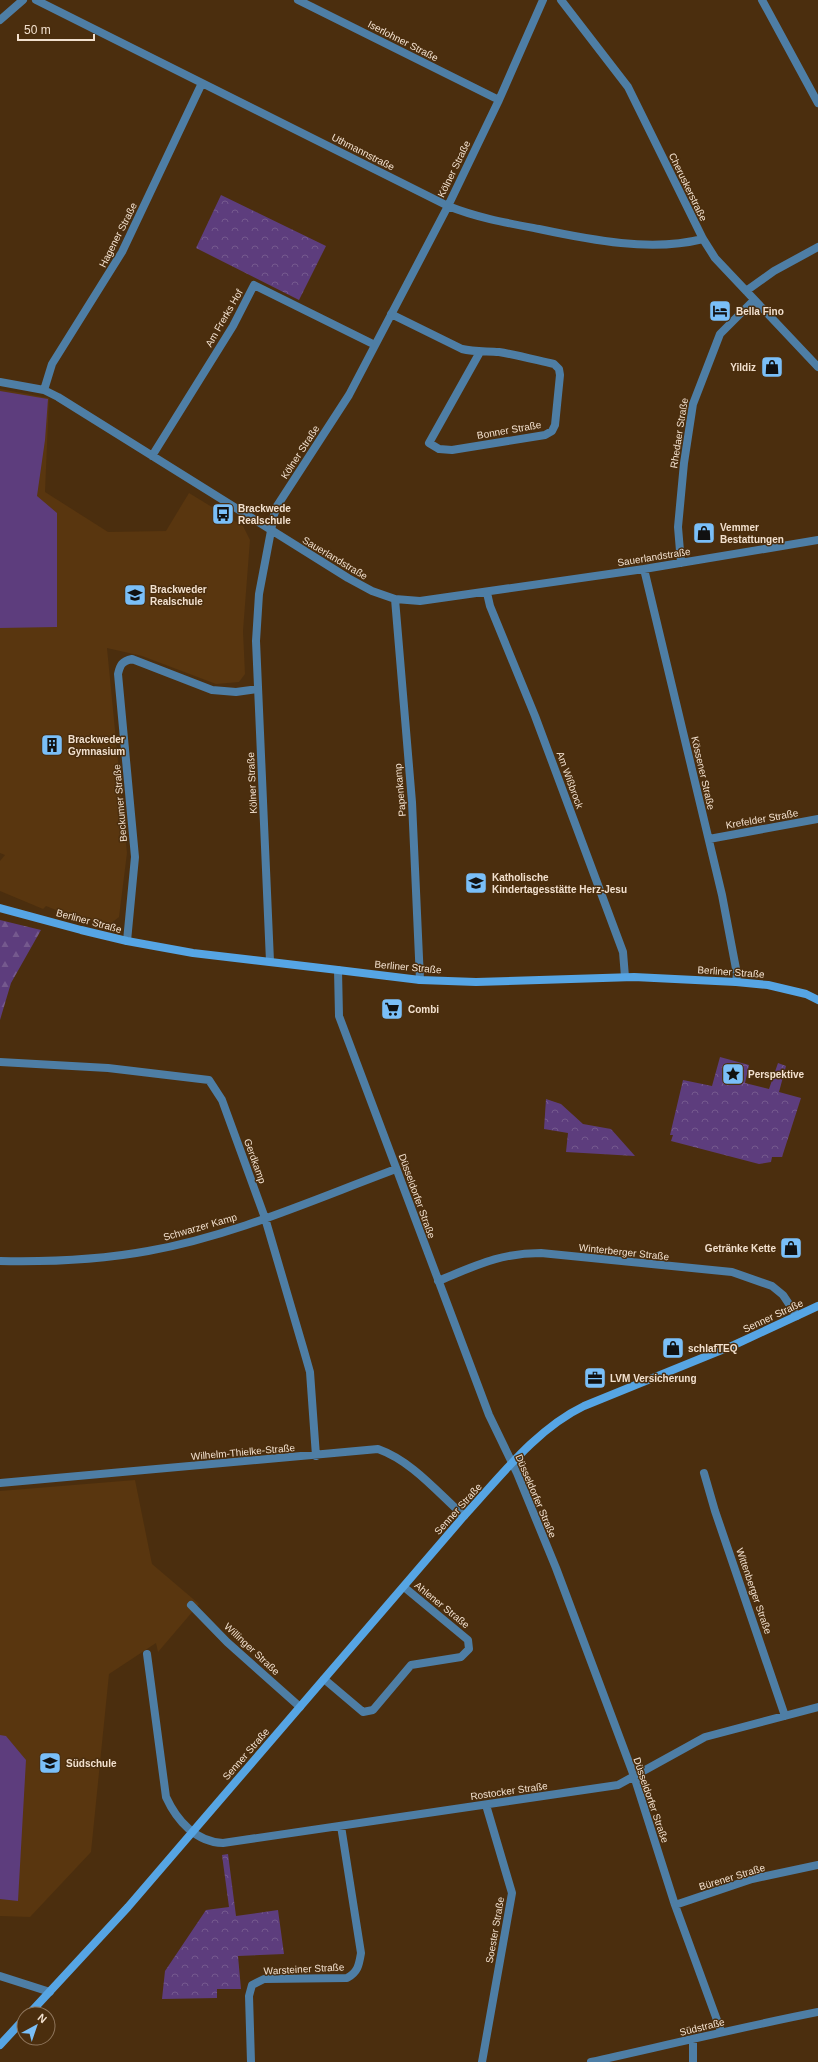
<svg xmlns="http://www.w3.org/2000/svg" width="818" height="2062" font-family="Arial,sans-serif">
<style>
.built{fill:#59360f}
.forest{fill:url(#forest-firs)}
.park{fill:url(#park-crowns)}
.pitch{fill:#5d3d7d}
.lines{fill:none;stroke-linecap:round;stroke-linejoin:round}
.street{stroke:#4e7ea5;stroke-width:8}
.secondary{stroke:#56a5e4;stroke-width:8}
.labels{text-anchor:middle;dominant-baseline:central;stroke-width:3;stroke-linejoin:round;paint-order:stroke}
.street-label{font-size:10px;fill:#f2e0ce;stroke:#4b2e0e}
.poi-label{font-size:10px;font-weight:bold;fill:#f2e0ce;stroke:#4b2e0e;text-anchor:start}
</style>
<defs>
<pattern id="forest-firs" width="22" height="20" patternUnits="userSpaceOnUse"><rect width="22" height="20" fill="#5d3d7d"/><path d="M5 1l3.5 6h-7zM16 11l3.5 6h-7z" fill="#75598e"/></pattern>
<pattern id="park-crowns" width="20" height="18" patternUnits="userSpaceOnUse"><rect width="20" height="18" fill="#5d3d7d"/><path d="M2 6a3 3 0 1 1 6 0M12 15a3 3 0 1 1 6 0" fill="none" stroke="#75598e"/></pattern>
</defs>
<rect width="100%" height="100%" fill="#4b2e0e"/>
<path class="built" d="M0,389l49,9 -4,94 63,40 58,-1 23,-38 54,33 7,14 -7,91 2,43 -6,8 -23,2 -74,-28 -35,-8 20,205 -8,64 -9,7 -39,-8 -25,-10 -3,3 -43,-18v-30l5,-6 -5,-2z
M135,1480l17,84 47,40 -41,48 -2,-9 -47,31 -18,178 -61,65 -30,-1v-425z"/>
<path class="forest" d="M0,920l41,10 -30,53 -11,37z"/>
<path class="park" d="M221,195l105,51 -27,54 -103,-52z
M720,1057l29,8 -4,18 24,6 9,-26 8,3 -7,26 22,6 -19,59h-10l-1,5 -12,2 -88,-23 2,-6h-3l13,-55 29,6z
M546,1099l15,5 22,20 28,5 24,27 -69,-4 2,-19 -24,-4z
M228,1854l8,62 42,-6 6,44 -46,2 3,33h-24v9l-55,1 3,-28 41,-61 23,-3 -7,-52z"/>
<path class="pitch" d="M0,391l48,8 -3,41 -8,56 20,17v114l-57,1z
M0,1735l6,1 20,24 -8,141 -18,-2z"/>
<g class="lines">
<path class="street" d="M36,0l412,206c30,12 59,17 91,23 52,11 112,23 164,10
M298,0l201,100
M561,0l67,87 75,152 12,19 103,109
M762,0l56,103
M0,20l23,-20
M746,291l28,-20 44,-24
M391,314l71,35c12,3 24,2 37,3 18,3 37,8 55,12l5,5 1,6 -5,50 -3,6 -7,4 -93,15 -13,-1 -10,-6 51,-91
M0,382l44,8 14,7 290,181 24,13 23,8 25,2 224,-32 174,-29
M44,390l8,-26 70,-112 80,-169
M152,456l81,-130 21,-41 121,60
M681,563l-3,-36 6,-64 9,-59 27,-70 34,-34
M644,569l78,326 15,79 -1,8
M487,593l3,13 45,110 88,236 2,25
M395,599l17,203 8,178
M709,839l109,-20
M127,941l8,-84 -17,-183c2,-9 4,-13 14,-15l80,31 24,2 22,-3
M270,961l-14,-320 3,-47 15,-79 3,-9 72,-111 99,-189 51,-106 44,-100
M338,970l1,46 150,399 28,58 39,95 78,208 41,129 46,126
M0,1062l108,6 101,12 13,20 43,118 39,133 6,21 6,84
M0,1261c50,1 99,-1 148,-10 85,-15 167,-52 248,-82
M438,1281c37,-15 62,-28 103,-28l191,19 40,14 11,9 14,21
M704,1473l11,38 70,205
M0,1483l378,-34c34,12 60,44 86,67
M191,1605l36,37 73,65
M147,1654l19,143c11,24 30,45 57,46l395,-58 87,-48 113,-30
M324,1679l39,33 10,-2 38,-45 50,-8 8,-8 -1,-9 -64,-53
M675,1905l77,-26 66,-14
M0,1976l50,16
M251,2062l-2,-66 3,-11 12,-6 83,-1c11,-6 12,-13 14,-25l-20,-127
M482,2062l30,-169 -26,-88
M591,2062c76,-17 151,-35 227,-50
M693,2062v-22"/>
<path class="secondary" d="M0,908l81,22 46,11 66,12 145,17 82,10 56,2 158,-5 102,5 32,3 38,9 12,6
M29,2014l99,-107 336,-391c36,-39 72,-87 120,-110l150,-61 84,-39
M0,2045l24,-26"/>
</g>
<defs>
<g id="hotel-square" transform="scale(1.15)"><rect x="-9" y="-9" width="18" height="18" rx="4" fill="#7abff8" stroke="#4b2e0e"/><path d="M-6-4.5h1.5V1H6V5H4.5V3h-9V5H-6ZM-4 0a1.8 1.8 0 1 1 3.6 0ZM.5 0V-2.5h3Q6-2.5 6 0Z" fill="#111"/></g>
<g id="shop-square" transform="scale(1.15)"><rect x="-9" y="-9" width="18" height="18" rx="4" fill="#7abff8" stroke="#4b2e0e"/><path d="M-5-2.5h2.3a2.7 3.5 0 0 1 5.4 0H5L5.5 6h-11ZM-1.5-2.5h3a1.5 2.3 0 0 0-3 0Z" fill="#111"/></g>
<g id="bus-square" transform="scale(1.15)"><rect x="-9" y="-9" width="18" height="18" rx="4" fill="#7abff8" stroke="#4b2e0e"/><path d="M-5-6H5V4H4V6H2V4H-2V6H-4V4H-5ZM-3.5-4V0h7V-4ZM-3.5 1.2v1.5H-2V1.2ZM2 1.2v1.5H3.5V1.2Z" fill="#111"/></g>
<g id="school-square" transform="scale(1.15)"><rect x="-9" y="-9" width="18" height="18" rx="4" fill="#7abff8" stroke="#4b2e0e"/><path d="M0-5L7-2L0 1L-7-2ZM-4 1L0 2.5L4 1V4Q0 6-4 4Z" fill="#111"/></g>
<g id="building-square" transform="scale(1.15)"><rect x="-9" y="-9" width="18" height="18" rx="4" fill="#7abff8" stroke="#4b2e0e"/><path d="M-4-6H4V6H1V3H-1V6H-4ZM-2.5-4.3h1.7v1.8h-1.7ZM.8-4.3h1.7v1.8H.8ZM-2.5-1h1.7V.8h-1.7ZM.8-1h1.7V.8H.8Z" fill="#111"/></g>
<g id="supermarket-square" transform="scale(1.15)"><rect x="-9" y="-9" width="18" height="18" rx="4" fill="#7abff8" stroke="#4b2e0e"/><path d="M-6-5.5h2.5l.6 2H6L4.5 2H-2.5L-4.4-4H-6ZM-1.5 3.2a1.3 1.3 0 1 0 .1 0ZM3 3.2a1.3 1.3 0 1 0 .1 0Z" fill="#111"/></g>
<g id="sight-square" transform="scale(1.15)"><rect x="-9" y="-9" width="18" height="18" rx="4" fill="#7abff8" stroke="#4b2e0e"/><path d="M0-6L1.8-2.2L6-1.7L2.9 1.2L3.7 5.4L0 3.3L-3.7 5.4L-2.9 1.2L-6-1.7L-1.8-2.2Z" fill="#111"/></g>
<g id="office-square" transform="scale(1.15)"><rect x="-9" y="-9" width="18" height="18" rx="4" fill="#7abff8" stroke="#4b2e0e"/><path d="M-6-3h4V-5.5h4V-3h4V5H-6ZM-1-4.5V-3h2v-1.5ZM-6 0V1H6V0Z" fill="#111"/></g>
</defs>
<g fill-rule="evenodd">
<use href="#hotel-square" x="720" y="311"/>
<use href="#shop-square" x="772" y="367"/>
<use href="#bus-square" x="223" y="514"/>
<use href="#shop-square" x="704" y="533"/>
<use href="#school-square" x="135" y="595"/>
<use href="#building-square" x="52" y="745"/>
<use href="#school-square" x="476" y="883"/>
<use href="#supermarket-square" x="392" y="1009"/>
<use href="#sight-square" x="733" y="1074"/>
<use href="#shop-square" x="791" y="1248"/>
<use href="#shop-square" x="673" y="1348"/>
<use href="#office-square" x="595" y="1378"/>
<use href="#school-square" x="50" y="1763"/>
</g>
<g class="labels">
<g class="street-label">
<text transform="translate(403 41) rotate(27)">Iserlohner Straße</text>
<text transform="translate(363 152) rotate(27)">Uthmannstraße</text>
<text transform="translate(454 169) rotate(-64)">Kölner Straße</text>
<text transform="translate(688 187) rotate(64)">Cheruskerstraße</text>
<text transform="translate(118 235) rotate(-63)">Hagener Straße</text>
<text transform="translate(224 318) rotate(-60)">Am Frerks Hof</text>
<text transform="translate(509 430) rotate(-10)">Bonner Straße</text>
<text transform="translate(679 433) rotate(-81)">Rhedaer Straße</text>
<text transform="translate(300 452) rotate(-57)">Kölner Straße</text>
<text transform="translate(654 557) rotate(-9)">Sauerlandstraße</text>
<text transform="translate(335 558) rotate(31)">Sauerlandstraße</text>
<text transform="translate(703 773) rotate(77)">Kössener Straße</text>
<text transform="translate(570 780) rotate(70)">Am Wißbrock</text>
<text transform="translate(252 783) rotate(-93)">Kölner Straße</text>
<text transform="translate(400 790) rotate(-95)">Papenkamp</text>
<text transform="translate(120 803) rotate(-95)">Beckumer Straße</text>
<text transform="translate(762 819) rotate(-10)">Krefelder Straße</text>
<text transform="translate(89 921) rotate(15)">Berliner Straße</text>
<text transform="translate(408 967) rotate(5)">Berliner Straße</text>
<text transform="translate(731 972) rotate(4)">Berliner Straße</text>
<text transform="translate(255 1161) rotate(70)">Gerdkamp</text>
<text transform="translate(417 1196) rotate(70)">Düsseldorfer Straße</text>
<text transform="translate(200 1227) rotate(-16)">Schwarzer Kamp</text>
<text transform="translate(624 1252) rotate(6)">Winterberger Straße</text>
<text transform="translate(773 1316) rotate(-25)">Senner Straße</text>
<text transform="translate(243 1452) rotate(-5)">Wilhelm-Thielke-Straße</text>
<text transform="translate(536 1496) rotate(67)">Düsseldorfer Straße</text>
<text transform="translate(458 1509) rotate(-48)">Senner Straße</text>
<text transform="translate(754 1591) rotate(71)">Wittenberger Straße</text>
<text transform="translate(442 1605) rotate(39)">Ahlener Straße</text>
<text transform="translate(252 1649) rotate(43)">Willinger Straße</text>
<text transform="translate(246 1754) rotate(-49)">Senner Straße</text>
<text transform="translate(509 1791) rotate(-8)">Rostocker Straße</text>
<text transform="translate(651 1800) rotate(71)">Düsseldorfer Straße</text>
<text transform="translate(732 1877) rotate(-17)">Bürener Straße</text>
<text transform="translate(495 1930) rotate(-80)">Soester Straße</text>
<text transform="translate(304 1969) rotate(-3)">Warsteiner Straße</text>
<text transform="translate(702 2027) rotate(-14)">Südstraße</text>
</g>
<g class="poi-label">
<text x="736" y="311">Bella Fino</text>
<text x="756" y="367" text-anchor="end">Yildiz</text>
<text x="238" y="508">Brackwede<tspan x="238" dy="12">Realschule</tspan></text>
<text x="720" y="527">Vemmer<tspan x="720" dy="12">Bestattungen</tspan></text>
<text x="150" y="589">Brackweder<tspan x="150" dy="12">Realschule</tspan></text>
<text x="68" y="739">Brackweder<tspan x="68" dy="12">Gymnasium</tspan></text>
<text x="492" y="877">Katholische<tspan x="492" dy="12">Kindertagesstätte Herz-Jesu</tspan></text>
<text x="408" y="1009">Combi</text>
<text x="748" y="1074">Perspektive</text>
<text x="776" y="1248" text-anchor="end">Getränke Kette</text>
<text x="688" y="1348">schlafTEQ</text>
<text x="610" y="1378">LVM Versicherung</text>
<text x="66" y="1763">Südschule</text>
</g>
</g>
<g transform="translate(36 2026) rotate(40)"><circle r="19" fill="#4b2e0e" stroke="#8e755b"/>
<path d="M0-3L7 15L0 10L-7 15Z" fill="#7abff8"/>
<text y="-6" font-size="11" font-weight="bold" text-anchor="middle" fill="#f2e0ce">N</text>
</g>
<path d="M18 34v6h76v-6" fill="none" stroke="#f2e0ce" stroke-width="2"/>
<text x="24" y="34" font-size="12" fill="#f2e0ce" stroke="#4b2e0e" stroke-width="3" paint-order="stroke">50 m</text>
</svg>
